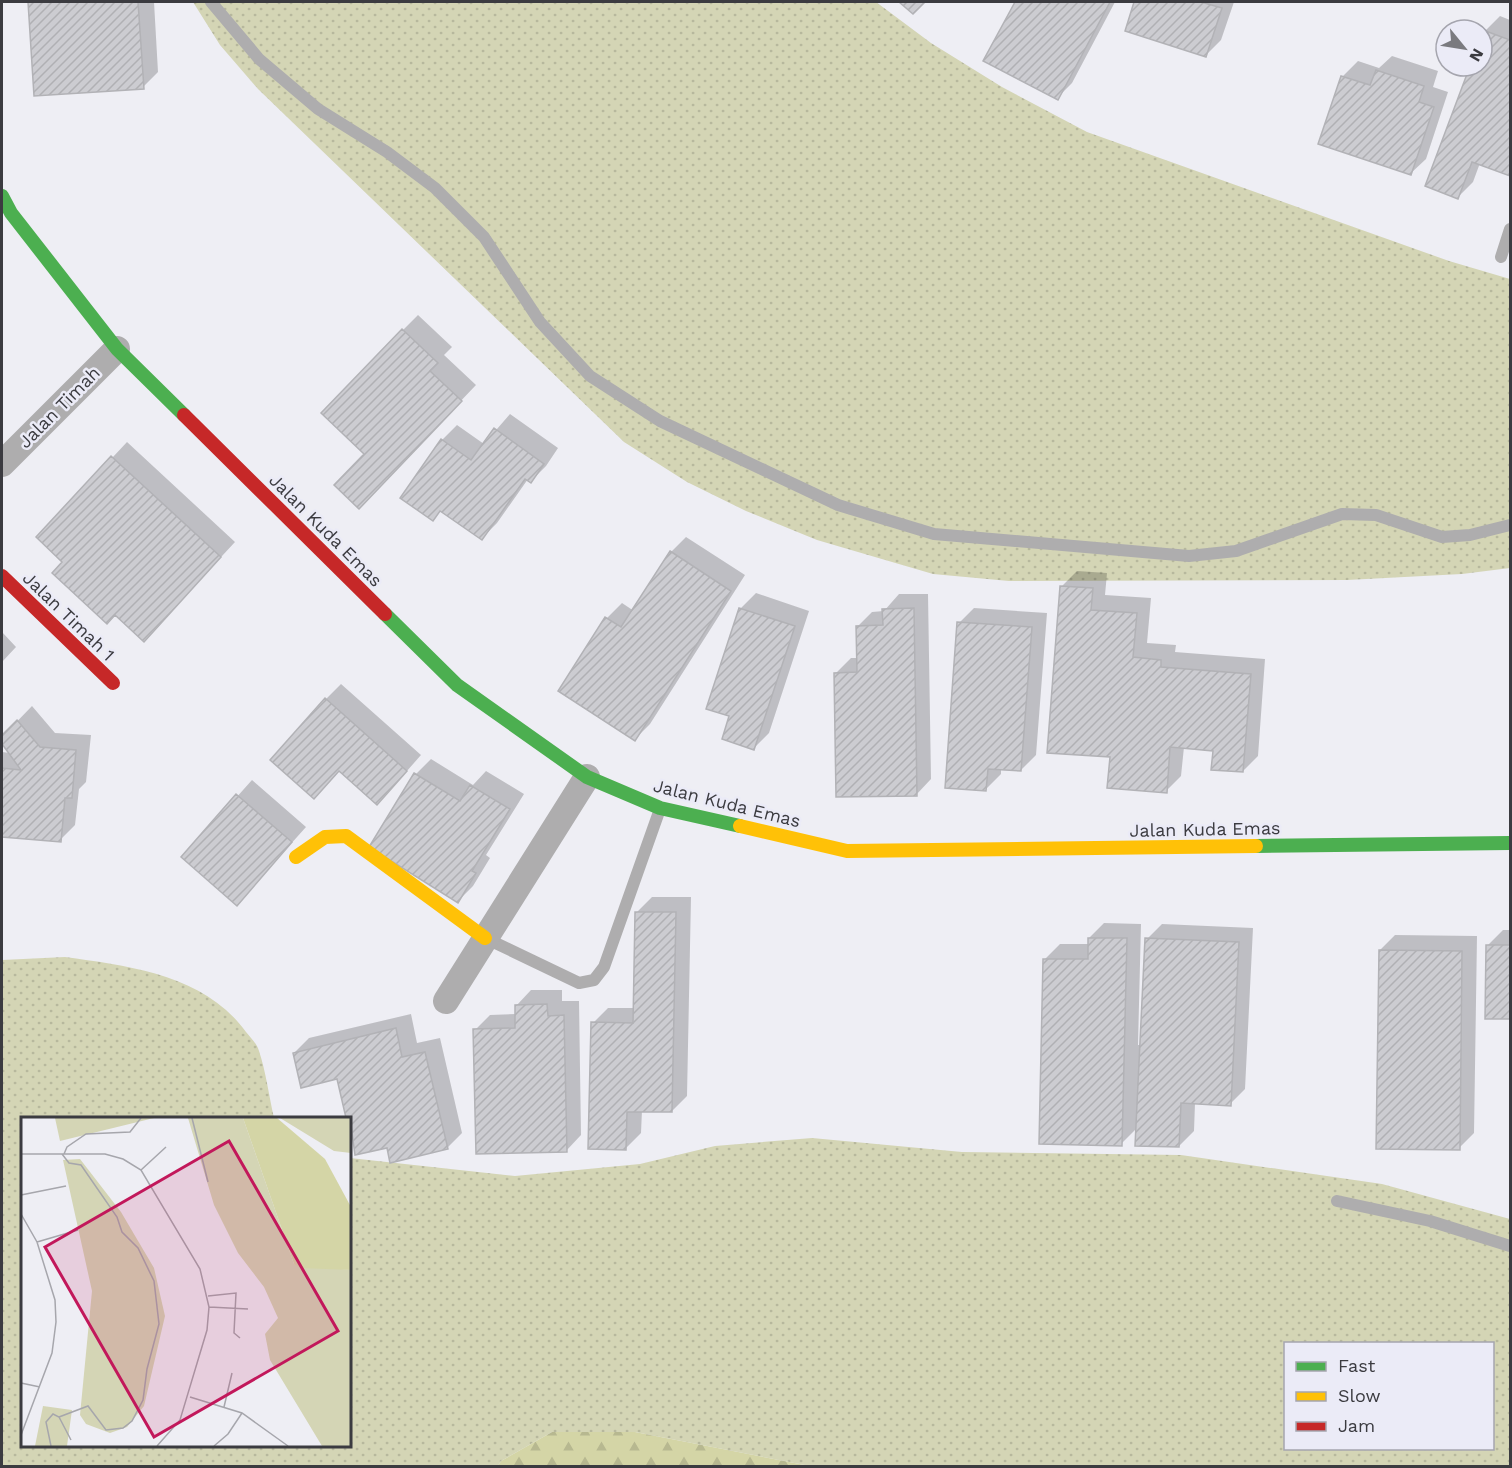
<svg xmlns="http://www.w3.org/2000/svg" width="1512" height="1468" font-family="'Work Sans',sans-serif">
<style>
.grass{fill:url(#grass-dots);fill-rule:evenodd}
.forest{fill:url(#forest-firs)}
.shadow{fill:#0003}
.building{fill:url(#building-hatch);stroke:#b2b2b6;stroke-width:1.5}
.lines{fill:none;stroke-linecap:round;stroke-linejoin:round}
.lane{stroke:#aeadae;stroke-width:12}
.street{stroke:#aeadae;stroke-width:26}
.fast{stroke:#4caf50;stroke-width:14}
.slow{stroke:#ffc107;stroke-width:14}
.jam{stroke:#c62828;stroke-width:14}
.labels{text-anchor:middle;dominant-baseline:central;stroke-width:5;stroke-linejoin:round;paint-order:stroke}
.street-label{font-size:18px;fill:#3b3b40;stroke:#ebebf7}
.inset-road{fill:none;stroke:#a6a6ac;stroke-width:1.5}
.view{fill:#c2185b;fill-opacity:0.15;stroke:#c2185b;stroke-width:3}
.inset-edge{fill:none;stroke:#3b3b40;stroke-width:3}
</style>
<defs>
<pattern id="grass-dots" width="8" height="8" patternUnits="userSpaceOnUse" patternTransform="scale(1.5)"><rect width="8" height="8" fill="#d4d5b5"/><path d="M2 2h.1M6 6h.1" fill="none" stroke="#b7b89d" stroke-width="1.8" stroke-linecap="round"/></pattern>
<pattern id="forest-firs" width="22" height="20" patternUnits="userSpaceOnUse" patternTransform="scale(1.5)"><rect width="22" height="20" fill="#d4d5a6"/><path d="M5 1l3.5 6h-7zM16 11l3.5 6h-7z" fill="#b7b890"/></pattern>
<pattern id="building-hatch" width="6" height="6" patternUnits="userSpaceOnUse" patternTransform="scale(1.5)"><rect width="6" height="6" fill="#ccccd1"/><path d="M-1 1l2-2M0 6l6-6M5 7l2-2" fill="none" stroke="#b0b0b4"/></pattern>
</defs>
<rect width="100%" height="100%" fill="#eeeef4"/>
<path class="grass" d="M193,2h683l55,41 71,44 85,45 362,129 61,18v289l-48,6 -115,6 -338,1 -76,-7 -116,-34 -71,-29 -59,-29 -63,-40 -366,-353 -38,-44z
M65,957c65,9 140,18 181,75 5,6 11,12 13,19 7,21 10,45 15,67h-252v328h328v-288l165,18 125,-12 75,-18 97,-8 150,14 219,3 201,29 128,35v247h-700l-175,-34h-83l-51,29 -3,5h-496v-506zM1286,1344h206v104h-206z"/>
<path class="forest" d="M552,1432h83l175,34h-312l3,-5z"/>
<path class="shadow" d="M30,2h124l4,70 -15,15 -107,8z
M1016,2h99l-43,81 -15,15 -72,-37z
M1136,2h98l-13,38 -15,15 -80,-25z
M1500,16l10,4v155l-30,-12 -7,19 -15,15 14,-131h10v-28l3,-7z
M1392,56l46,15 -5,16 15,5 -22,67 -16,15 -90,-31 23,-67 15,-15 21,7z
M418,315l34,32 -8,8 32,30 -102,107 -8,-38 37,-124z
M510,414l48,34 -12,18 -15,15 -3,-2 -31,44 -15,15 -41,-28 -9,9 10,-79 15,-15 27,19z
M127,442l108,100 -77,83 -43,-12 -77,-76z
M686,537l59,38 -95,149 -15,15 -75,-48 47,-73 15,-15 12,8 37,-59z
M1077,571l30,2 -2,22 46,3 -4,45 29,2 -1,7 90,7 -7,97 -15,15 -28,-21 -31,-3 -3,29 -15,15 -55,-35 -49,-170z
M756,593l53,18 -40,122 -15,15 -23,-33 -23,-7 33,-100z
M899,594h29l3,185 -15,16 -80,-122 15,-15h7l-1,-31 15,-15 12,-1z
M974,608l73,5 -11,142 -15,15 -20,-2v6l-15,15 -27,-166z
M2,632l14,15 -14,15z
M341,684l80,71 -29,33 -52,-18 -26,27 12,-98z
M32,706l23,27 36,2 -5,47 -7,7 -4,36 -15,15 -58,-5v-83l8,1 -8,-12v-4z
M431,759l42,26 13,-14 38,23 -38,61 4,3 -17,28 -15,15 -42,-127z
M252,780l54,47 -69,77 -54,-47z
M652,897h39l-4,199 -15,15 -30,-1 -1,23 -15,15 -33,-125 15,-15h26l3,-96z
M1104,923l37,1 -3,121h3l6,-106 15,-15 91,4 -8,161 -15,15 -35,-1 -1,28 -15,15 -42,-18 -16,16 -76,-185 15,-15h29v-6z
M1503,930h7v87h-24l2,-72z
M1395,935l82,1 -3,197 -15,15 -79,-198z
M531,990h31v11h17l2,134 -15,16 -91,-121 15,-15 26,-1v-8z
M411,1014l6,29 23,-5 22,95 -15,15 -59,-2 -32,7 -18,-76 -44,-24 15,-15z"/>
<path class="building" d="M28,2h110l6,87 -110,7z
M899,2h26l-12,12z
M1015,2h95l-52,98 -75,-39z
M1134,2h67l21,6 -16,49 -81,-26z
M1483,30l27,10v136l-38,-14 -14,37 -33,-13 45,-120h12z
M1376,70l48,16 -5,16 15,5 -23,68 -93,-31 23,-68 29,9z
M402,329l36,34 -8,8 32,30 -103,108 -25,-24 30,-31 -43,-41z
M494,428l50,36 -13,19 -6,-4 -43,61 -42,-29 -7,10 -33,-23 41,-59 30,21z
M111,456l110,101 -77,85 -29,-27 -8,9 -55,-51 10,-11 -26,-25z
M670,551l61,40 -96,150 -77,-50 47,-74 16,10z
M1060,586l33,2 -2,22 46,3 -4,44 28,3v7l90,7 -8,98 -32,-2 2,-19 -43,-4 -3,46 -60,-5 3,-31 -63,-4z
M739,608l56,18 -41,124 -32,-11 7,-23 -23,-7z
M914,608l3,188 -81,1 -2,-124 23,-1 -1,-46 27,-1 -1,-16z
M957,622l75,5 -11,144 -33,-2 -2,22 -41,-3z
M325,698l82,73 -30,34 -38,-34 -25,28 -44,-39z
M17,720l23,27 36,3 -4,48h-7l-4,44 -59,-5v-69l19,2 -19,-26v-9z
M414,773l46,28 10,-16 40,24 -38,62 4,2 -18,30 -89,-56z
M236,794l56,48 -55,64 -56,-49z
M635,912h41l-4,200h-45l-1,38 -38,-1 3,-127 42,1z
M1088,938h39l-5,208 -83,-2 4,-185h45z
M1145,938l94,4 -8,164 -50,-3 -2,44 -44,-1z
M1486,945h24v74h-25z
M1379,950l83,1 -2,199 -84,-1z
M547,1004l1,12 16,-1 3,137 -91,2 -3,-125 42,-1v-23z
M396,1028l6,29 23,-5 23,97 -58,14 -3,-15 -32,7 -5,-37h-4l-9,-39 -36,9 -8,-35z"/>
<g class="lines">
<path class="lane" d="M211,2l48,57 59,50 69,43 48,36 49,49 56,85 50,54 70,45 178,84 96,29 255,22 47,-5 106,-37 34,1 66,22 28,-2 40,-10
M1501,257l9,-28
M485,938l94,45 15,-3 10,-13 56,-158
M1337,1201l93,20 80,25"/>
<path class="street" d="M2,464l115,-115
M446,1001l141,-224"/>
<path class="fast" d="M2,196l9,17 106,136 67,66
M385,614l72,71 130,92 73,31 80,18
M1256,846l254,-3"/>
<path class="slow" d="M740,826l107,25 409,-5
M296,857l29,-20 21,-1 139,102"/>
<path class="jam" d="M184,415l201,199
M2,576l111,107"/>
</g>
<g class="labels">
<g class="street-label">
<text transform="translate(59 407) rotate(-45)">Jalan Timah</text>
<text transform="translate(326 530) rotate(45)">Jalan Kuda Emas</text>
<text transform="translate(69 616) rotate(44)">Jalan Timah 1</text>
<text transform="translate(727 803) rotate(14)">Jalan Kuda Emas</text>
<text transform="translate(1205 829) rotate(-1)">Jalan Kuda Emas</text>
</g>
</g>
<g transform="translate(21 1117)">
<rect width="330" height="330" fill="#eeeef4"/>
<path d="M34,1h99l-94,23zM167,1h55l51,146 57,6v176h-29l-52,-86 -5,-26 13,-16 -14,-31 -26,-34 -24,-48zM259,1h71v35l-17,-2zM59,42l41,53 33,56 11,48 -21,90 -17,21 -17,6 -24,-9 -6,-9 12,-124 -29,-131zM22,289l29,4 -5,36h-32z" fill="#d4d5b5"/>
<path d="M222,1h34l48,41 26,48v63l-50,-2 -7,-4z" fill="#d4d5a6"/>
<path class="inset-road" d="M171,1l16,64M0,37h84l18,5 18,11 59,99 9,38 -2,23 -27,90 -23,26M43,37l3,-7 19,-13 44,-2 11,-14M120,53l25,-23M0,78l45,-9M0,97l16,28 18,58 1,22 -4,31 -31,82M16,125l41,-12M187,179l28,-3 -2,40 6,5M188,190l39,2M0,266l19,4M169,280l52,16 46,33M203,290l8,-34M38,300l29,-11 18,24 17,-2 9,-7 11,-21 4,-31 12,-45 -5,-43 -16,-33 -16,-16 -5,-15 -36,-52 -12,-2 -7,-9M30,329l-5,-24 7,-8 6,3 12,23M193,329l14,-12 14,-21"/>
<path class="view" d="M208,24l109,190 -184,106 -109,-190z"/>
<rect width="330" height="330" class="inset-edge"/>
</g>
<rect width="1512" height="1468" fill="none" stroke="#3b3b40" stroke-width="6"/>
<rect x="1284" y="1342" width="210" height="108" fill="#ebebf7" stroke="#a5a5ae" stroke-width="1.5"/>
<rect x="1296" y="1362" width="30" height="9" fill="#4caf50" stroke="#a5a5ae" stroke-width="1.5"/>
<text x="1338" y="1372" font-size="18" fill="#3b3b40">Fast</text>
<rect x="1296" y="1392" width="30" height="9" fill="#ffc107" stroke="#a5a5ae" stroke-width="1.5"/>
<text x="1338" y="1402" font-size="18" fill="#3b3b40">Slow</text>
<rect x="1296" y="1422" width="30" height="9" fill="#c62828" stroke="#a5a5ae" stroke-width="1.5"/>
<text x="1338" y="1432" font-size="18" fill="#3b3b40">Jam</text>
<g transform="translate(1464 48) rotate(120)"><circle r="28" fill="#ebebf7" stroke="#a5a5ae" stroke-width="1.5"/>
<path d="M0-4.5L10 22L0 15L-10 22Z" fill="#7a7a7f"/>
<text y="-9" font-size="16" font-weight="bold" text-anchor="middle" fill="#3b3b40">N</text>
</g>
</svg>
